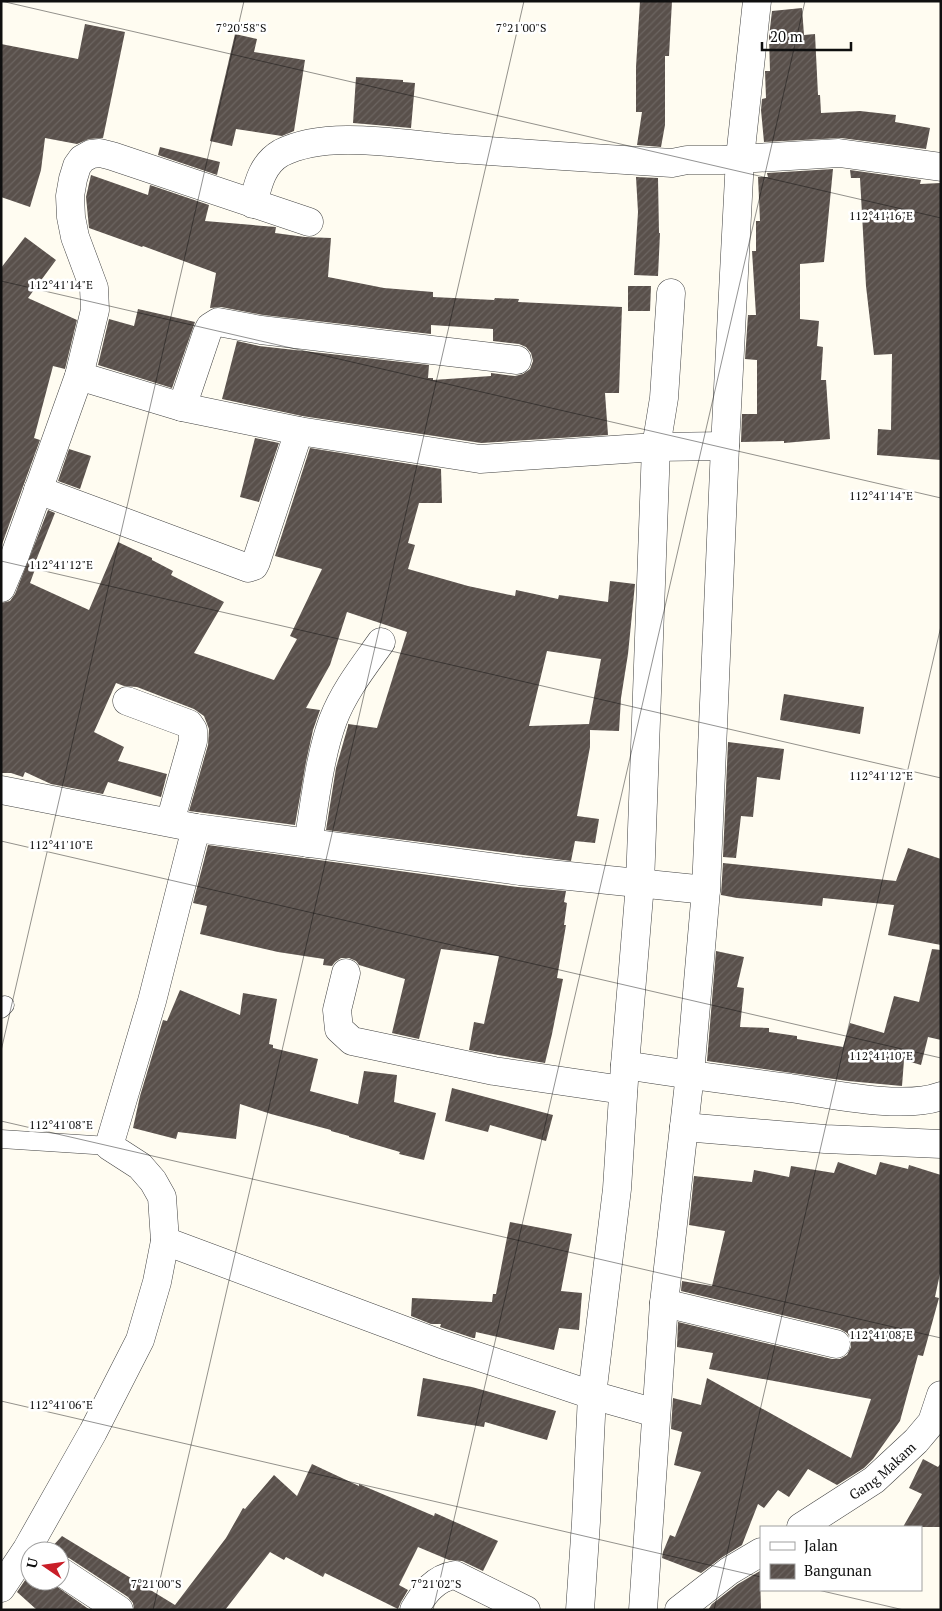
<svg xmlns="http://www.w3.org/2000/svg" width="942" height="1611" font-family="'PT Serif',serif">
<style>
.building{fill:url(#building-hatch);fill-rule:evenodd}
.lines{fill:none;stroke-linecap:round;stroke-linejoin:round}
.service-casing{stroke:#424242;stroke-width:19}
.minor-casing{stroke:#424242;stroke-width:29}
.service{stroke:#fff;stroke-width:18}
.minor{stroke:#fff;stroke-width:28}
.ticks{fill:none;stroke:#0f0f0f;stroke-width:1;stroke-opacity:0.45}
.labels{text-anchor:middle;dominant-baseline:central;stroke-width:5;stroke-linejoin:round;paint-order:stroke}
.street-label{font-size:14px;fill:#0f0f0f;stroke:#fff}
.ticks-label{font-size:12px;text-anchor:middle;fill:#0f0f0f;stroke:#fff;stroke-width:5;stroke-linejoin:round;paint-order:stroke}
</style>
<defs>
<pattern id="building-hatch" width="6" height="6" patternUnits="userSpaceOnUse" patternTransform="scale(1.25)"><rect width="6" height="6" fill="#59504b"/><path d="M-1 1l2-2M0 6l6-6M5 7l2-2" fill="none" stroke="#6c6561"/></pattern>
</defs>
<rect width="100%" height="100%" fill="#fffcf1"/>
<path class="building" d="M640,1h32l-3,55h-4v69l-4,22 -24,-2 5,-33h-6v-45z
M802,8l2,27 11,-1 3,61h2l1,18 39,-2 36,4 -1,7 35,6 -4,21 -85,-11 -77,4 -3,-32 1,-11 4,-1 -1,-27h5l-1,-34 3,-26z
M85,24l40,8 -22,106 -14,1 -12,5 -32,-6 -4,32 -11,37 -29,-10v-153l77,15z
M235,34l22,5 -3,13 51,8 -11,71 -12,5 -46,-7 -4,17 -22,-5z
M356,77l47,3v2l12,1 -4,45 -58,-5z
M160,147l60,15 -3,13 -59,-20z
M833,169l-9,93 -24,2v55l19,2 -2,25 6,1 -2,33h5l4,59 -46,4v-2l-43,1 1,-28h15v-54l-12,-1 3,-44h8l-4,-64h4v-30h4l-2,-44h10l-1,-4z
M850,170l71,10 -1,4 21,-1v277l-64,-5 1,-26 13,1 1,-76 -18,1 -8,-69 -6,-108h-9z
M91,175l57,20 2,-10 59,20 -4,16 71,6 -1,6 30,4 26,1 -3,39 56,11 49,4v5l61,3 1,-2 24,1 -1,3 104,5 -3,86h-14l3,42 -127,8 -179,-27 -80,-17 15,-58 22,5 170,19 -1,13h5v2l58,-4v-3l24,3 8,-2 7,-5 3,-8 -2,-8 -5,-6 -7,-3 -26,-3v-12l-62,-4v9l-168,-19 -42,-8 -11,1 6,-35 -73,-27 -1,1 -53,-19 -3,-31z
M636,177l22,1 1,55h1l-2,43 -24,-1 4,-63z
M25,237l31,23 -28,38 49,22 -12,49 -12,-3 -19,72 6,2 -39,107v-279z
M628,286h23l-1,25h-22z
M138,309l57,13 -23,66 -74,-23 11,-46 25,7z
M255,438l24,5 -20,59 -19,-5z
M310,448l131,21 1,34h-23l-11,40 7,2 -7,24 60,17 47,10 1,-6 42,9 1,-4 49,7 2,-21 25,3 -7,70 -7,44 -2,33 -29,-1v17l-13,69 22,3 -4,24 -20,-2 -4,20 -245,-31 10,-62 12,-42v-2l29,4 30,-96 -60,-20 -17,53 -24,43 14,2 -7,20 -7,32 -11,63 -106,-14 19,-66 1,-16 -5,-13 -10,-7 -57,-22 -13,-1 -8,-3 -22,49 30,15 -6,14 49,13 -6,23 -53,-15 -5,12 -52,-10 -26,-12 -2,5 -12,-4h-10v-170l9,-2 5,-7 33,-84 7,3 -20,50 2,1 -7,19 59,27 29,-68 34,16v2l21,11 -2,4 53,27 -30,51 80,27 23,-41 -7,-3 32,-67 -47,-13zM547,651l54,8 -12,65 -60,2z
M69,449l22,7 -11,33 -22,-8z
M784,694l80,13 -4,27 -80,-14z
M728,742l56,7 -4,31 -23,-3 -4,40 -12,-1 -5,42 -13,-1z
M208,845l310,42 48,4 -2,11 3,1 -3,22h2l-9,53 6,1 -11,55 -7,29 -76,-13 5,-28 10,2 15,-68 -58,-7 -22,90 -27,-6 13,-54 -46,-14 -3,-4 -7,-3h-8l-6,4 -3,4 -9,-1 1,-6 -46,-7 -78,-18 7,-28 -14,-3z
M908,848l33,11v86l-53,-10 6,-30 -71,-7 -1,8 -85,-8 -16,-3 2,-32 173,18z
M932,949l9,1v90l-13,-3 -7,28 -17,-5 -2,26 -54,-5 -141,-20 9,-110 28,6 -7,30 7,1 -4,39 29,1v4l28,4v3l46,8 7,-24 34,10 10,-37 25,6z
M180,990l60,25 3,-22 34,6 -8,45 4,1v3l45,11 -8,32 48,13 6,-33 33,4 -3,27 42,11 -12,47 -25,-6 1,-2 -51,-15v-1l-18,-5v-1l-60,-16 -31,-10 -4,35 -58,-7 -2,7 -43,-11 7,-32 23,-76 4,1z
M452,1088l101,27 -7,26 -56,-16 -2,7 -43,-11z
M838,1162l38,13 4,-13 28,7 1,-4 32,10v94l-6,28 4,1 -16,58 -5,-1 -18,66 -27,38 -9,9 -27,17 -29,-16 -19,28 -11,-7 -14,18 -6,-4 -16,41 -21,13 -20,15 -39,-15 1,-6 7,-17 5,2 26,-65 -27,-7 8,-33 -11,-3 2,-31 28,7 6,-27 144,80 20,-59 -162,-30 4,-16 -36,-6 1,-25 154,37h8l7,-4 4,-8v-8l-4,-6 -7,-4 -159,-38 1,-10 30,5 13,-55 -36,-6 5,-49 58,6 2,-12 35,7 2,-11 43,7z
M510,1222l62,12 -11,57 21,2 -3,37 -20,-2 -5,22 -78,-18 -1,6h-2l-33,-11 1,-3h-10l-20,-8 1,-18 80,4 1,-8h3z
M423,1378l49,9 84,24 -9,29 -62,-18 -1,5 -67,-11z
M923,1459l15,8 3,-4v64h-38l19,-33 -13,-6z
M312,1464l47,22v-2l75,32 1,-3 63,28 -15,30 -21,-10 -13,-1 -31,-13 -19,38 9,5 -7,12 -3,7 -73,-36 -2,4 -37,-20 -2,3 -14,-8 -45,58h-91l-1,-7 -5,-6 -59,-39 -9,-2v-5h-12l14,-15 113,69 51,-67 17,-30 2,1 29,-34 23,21z
M760,1571l1,39h-53l4,-6 26,-20z
M30,1573v8h19l41,29h-53l-20,-18z"/>
<g class="lines">
<g class="service-casing">
<path id="service" d="M1,1009l4,-4
M1,1139l108,7"/>
</g>
<g class="minor-casing">
<g id="minor">
<path d="M253,204c5,-20 9,-40 28,-51 48,-25 128,-7 180,-4 70,5 141,10 211,14l15,-3h35l117,-7 102,14"/>
<path d="M79,376l103,31 117,24 181,28 176,-12 69,-1"/>
<path d="M182,407l25,-74 3,-6 8,-5 43,8 256,30"/>
<path d="M38,490l210,78 6,-2 2,-4 43,-131"/>
<path d="M1,588l14,-33 64,-179 16,-66 -1,-22 -19,-51 -4,-20 -1,-21 3,-17 4,-13 5,-7 9,-5 9,-1 12,3 197,66"/>
<path d="M127,701l62,23 4,6v11l-23,81"/>
<path d="M1,790l195,38 324,43 186,19"/>
<path d="M308,843c7,-40 11,-85 25,-123 11,-29 31,-54 48,-78"/>
<path d="M346,973l-9,37 2,19 13,12 142,30 129,19"/>
<path d="M625,1065c55,9 110,16 165,23 40,6 114,22 151,8"/>
<path d="M684,1127l141,12 116,5"/>
<path d="M165,1241l276,103 151,51 64,18"/>
<path d="M664,1303l172,41"/>
<path id="s1" d="M801,1527l73,-47 42,-39 16,-19 9,-27"/>
<path d="M60,1571l59,39"/>
<path d="M1,1588l26,-39 66,-117 47,-92 17,-58 8,-41 -3,-44 -9,-16 -13,-15 -31,-20 43,-145 44,-173"/>
<path d="M414,1610c10,-17 21,-32 41,-35l71,35"/>
<path d="M580,1610l6,-88 6,-127 25,-206 8,-124 15,-181 16,-437 8,-49 7,-105"/>
<path d="M643,1610l21,-307 26,-229 16,-184 19,-444 15,-288 17,-157"/>
<path d="M679,1610l50,-39 32,-19"/>
</g>
</g>
<use href="#service" class="service"/>
<use href="#minor" class="minor"/>
</g>
<path class="ticks" d="M1,1l940,217M1,281l940,217M1,561l940,217M1,841l940,217M1,1051l243,-1050M1,1121l940,217M1,1401l760,176M818,1590l86,20M153,1610l371,-1609M433,1610l372,-1609M714,1610l227,-984"/>
<g class="labels">
<g class="street-label">
<text stroke="none"><textPath href="#s1" startOffset="99">Gang Makam</textPath></text>
</g>
</g>
<g class="ticks-label">
<text x="521" y="32">7°21'00"S</text>
<text x="241" y="32">7°20'58"S</text>
<text x="881" y="220">112°41'16"E</text>
<text x="61" y="289">112°41'14"E</text>
<text x="881" y="500">112°41'14"E</text>
<text x="61" y="569">112°41'12"E</text>
<text x="881" y="780">112°41'12"E</text>
<text x="61" y="849">112°41'10"E</text>
<text x="881" y="1060">112°41'10"E</text>
<text x="61" y="1129">112°41'08"E</text>
<text x="881" y="1339">112°41'08"E</text>
<text x="61" y="1409">112°41'06"E</text>
<text x="156" y="1588">7°21'00"S</text>
<text x="436" y="1588">7°21'02"S</text>
</g>
<rect width="942" height="1611" fill="none" stroke="#0f0f0f" stroke-width="5"/>
<rect x="760" y="1526" width="162" height="65" fill="#ffffff" stroke="#9f9f9f"/>
<rect x="770" y="1542" width="25" height="8" fill="#ffffff" stroke="#9f9f9f"/>
<text x="804" y="1551" font-size="15" fill="#0f0f0f">Jalan</text>
<rect x="770" y="1564" width="25" height="15" fill="url(#building-hatch)" stroke="#9f9f9f"/>
<text x="804" y="1576" font-size="15" fill="#0f0f0f">Bangunan</text>
<g transform="translate(45 1566) rotate(283)"><circle r="24" fill="#ffffff" stroke="#9f9f9f"/>
<path d="M0-4L9 19L0 12L-9 19Z" fill="#c91e28"/>
<text y="-8" font-size="14" font-weight="bold" text-anchor="middle" fill="#0f0f0f">U</text>
</g>
<path d="M762 42v8h89v-8" fill="none" stroke="#0f0f0f" stroke-width="2.5"/>
<text x="770" y="42" font-size="15" fill="#0f0f0f" stroke="#ffffff" stroke-width="4" paint-order="stroke">20 m</text>
</svg>
